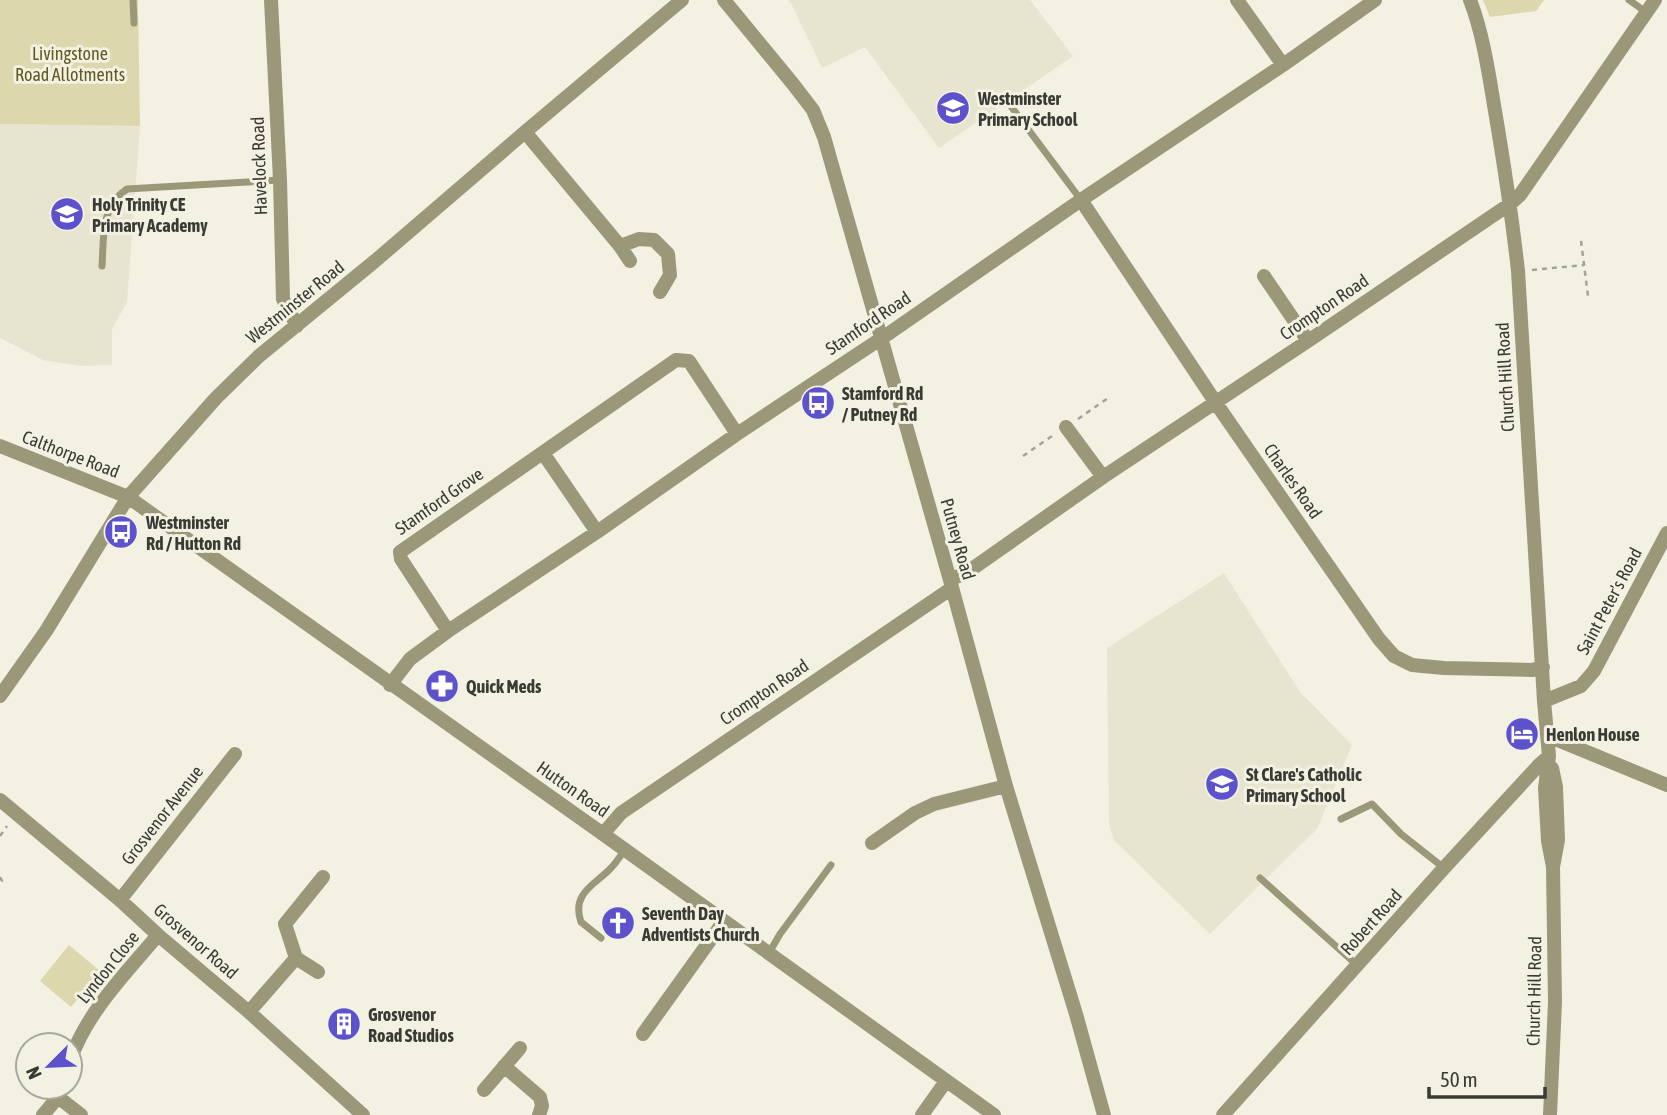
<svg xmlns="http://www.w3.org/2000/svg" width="1667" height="1115" font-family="'Asap Condensed',sans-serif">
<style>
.built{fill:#e7e5cf}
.green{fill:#dcd7ac}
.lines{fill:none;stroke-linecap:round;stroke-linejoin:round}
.path{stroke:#a3a297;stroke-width:2.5;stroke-dasharray:5 5;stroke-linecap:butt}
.lane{stroke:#9b987a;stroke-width:7}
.street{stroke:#9b987a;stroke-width:14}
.labels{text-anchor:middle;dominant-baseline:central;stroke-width:6;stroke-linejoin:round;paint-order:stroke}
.park-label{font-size:18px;fill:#605923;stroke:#f2f1e2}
.poi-label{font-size:18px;font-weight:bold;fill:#3b3a35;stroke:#f2f1e2;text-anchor:start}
.street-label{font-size:18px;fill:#3b3a35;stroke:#f2f1e2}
</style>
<rect width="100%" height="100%" fill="#f2f1e2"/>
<path class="built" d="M788,0h242l43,56 -134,92 -74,-101 -43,21 -30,-63z
M0,124l140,2 -13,176 -15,27v36l-31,1 -38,-6 -43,-22z
M1224,573l76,119 52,53 -35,84 -107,105 -96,-94 -5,-16 -2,-176z"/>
<path class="green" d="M0,0h138l2,126 -140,-2z
M1483,0h61l-8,11 -46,6z
M69,945l32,27 -30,35 -31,-26z"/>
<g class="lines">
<path class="path" d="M1581,241l7,55
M1532,270l52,-5
M1078,419l30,-21
M1023,456l32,-22
M0,836l7,-10
M0,877l2,4 -2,3"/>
<path class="lane" d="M133,0l1,23
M1629,0l17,12
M1010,105l71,95
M102,266c2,-28 -2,-59 25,-77l153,-9
M1341,819l31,-15 29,30 43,34
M1260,878l98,88
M601,938l-20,-16c-10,-29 14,-37 30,-54 5,-5 9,-12 14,-18
M769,953l11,-19 51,-69"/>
<path class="street" d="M271,0l9,180 3,119 14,27
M724,0l69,84 20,26 11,27 126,443 56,206 70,228 28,101
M1237,0l46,65
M1470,0c13,33 19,75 25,111 9,53 17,106 23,160l26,430 5,55 -4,32 3,53 5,26
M525,132l95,114 10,15
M1081,200l139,209 159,230 15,17 18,9 32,3 88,2 11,-3
M620,246l19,-7 15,1 14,14 2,21 -10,17
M1264,276l44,65
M1066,427l37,50
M0,446l128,51 475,337 391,281
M543,453l54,79
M950,580l19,-9 134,-94 205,-136 202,-137 10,-9 135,-195
M448,631l-47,-72 -1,-7 276,-192 13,1 48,73
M390,685l20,-26 38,-28 149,-99 140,-98 151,-100 193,-134 202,-135 92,-65
M0,696l46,-65 82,-134 88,-99 43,-42 116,-95 150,-129 157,-132
M1544,701l37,-15 13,-15 73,-138
M1548,736l119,49
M0,800l120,100 38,35 91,77 114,103
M603,834l18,-21 331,-225
M872,843l43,-30 19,-9 72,-18
M120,900l115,-146
M318,972l-22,-14 -11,-34 38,-47
M249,1012l47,-54
M643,1034l81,-113
M70,1061c16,-48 56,-88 88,-126
M504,1066l36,31 2,9 -3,9
M484,1090l36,-42
M58,1097l23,18
M43,1115l15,-18 4,-10
M922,1115l24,-34
M1223,1115l221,-247 95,-103 10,-9
M1550,1115l5,-113 -2,-135 5,-27 -2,-53 -4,-19"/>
</g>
<defs>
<g id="school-disc" transform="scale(1.75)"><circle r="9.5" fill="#5d52cb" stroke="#f2f1e2"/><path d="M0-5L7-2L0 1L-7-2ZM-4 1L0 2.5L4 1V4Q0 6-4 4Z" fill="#fff"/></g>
<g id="bus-disc" transform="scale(1.75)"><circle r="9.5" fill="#5d52cb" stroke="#f2f1e2"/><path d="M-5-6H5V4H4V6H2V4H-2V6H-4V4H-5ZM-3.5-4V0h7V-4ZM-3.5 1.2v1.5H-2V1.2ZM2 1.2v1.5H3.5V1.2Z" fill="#fff"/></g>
<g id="pharmacy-disc" transform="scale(1.75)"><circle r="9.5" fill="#5d52cb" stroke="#f2f1e2"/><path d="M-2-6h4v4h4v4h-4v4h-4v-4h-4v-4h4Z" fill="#fff"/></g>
<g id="hotel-disc" transform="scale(1.75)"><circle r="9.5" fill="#5d52cb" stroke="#f2f1e2"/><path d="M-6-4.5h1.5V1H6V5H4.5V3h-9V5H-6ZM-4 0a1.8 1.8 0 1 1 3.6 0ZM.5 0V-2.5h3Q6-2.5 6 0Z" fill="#fff"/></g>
<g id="church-disc" transform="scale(1.75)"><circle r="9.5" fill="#5d52cb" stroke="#f2f1e2"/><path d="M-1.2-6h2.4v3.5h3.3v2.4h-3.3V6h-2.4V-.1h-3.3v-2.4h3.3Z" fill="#fff"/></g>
<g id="building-disc" transform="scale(1.75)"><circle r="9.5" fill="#5d52cb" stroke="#f2f1e2"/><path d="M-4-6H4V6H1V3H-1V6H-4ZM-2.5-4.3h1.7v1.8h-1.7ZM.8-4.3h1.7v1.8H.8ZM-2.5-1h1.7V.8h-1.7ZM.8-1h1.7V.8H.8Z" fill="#fff"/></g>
</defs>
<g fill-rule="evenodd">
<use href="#school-disc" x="953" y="108"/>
<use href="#school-disc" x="67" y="214"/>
<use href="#bus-disc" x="818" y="403"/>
<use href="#bus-disc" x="121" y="532"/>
<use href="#pharmacy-disc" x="442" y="686"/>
<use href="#hotel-disc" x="1522" y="734"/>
<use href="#school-disc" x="1222" y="784"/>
<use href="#church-disc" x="618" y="923"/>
<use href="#building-disc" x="344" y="1024"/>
</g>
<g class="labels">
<g class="park-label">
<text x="70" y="53">Livingstone<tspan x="70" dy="21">Road Allotments</tspan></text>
</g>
<g class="poi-label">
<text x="978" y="98">Westminster<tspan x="978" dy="21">Primary School</tspan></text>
<text x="92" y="204">Holy Trinity CE<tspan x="92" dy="21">Primary Academy</tspan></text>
<text x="842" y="393">Stamford Rd<tspan x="842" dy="21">/ Putney Rd</tspan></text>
<text x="146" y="522">Westminster<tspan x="146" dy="21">Rd / Hutton Rd</tspan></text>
<text x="466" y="686">Quick Meds</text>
<text x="1546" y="734">Henlon House</text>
<text x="1246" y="774">St Clare's Catholic<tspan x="1246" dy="21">Primary School</tspan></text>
<text x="642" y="913">Seventh Day<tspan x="642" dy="21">Adventists Church</tspan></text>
<text x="368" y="1014">Grosvenor<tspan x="368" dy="21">Road Studios</tspan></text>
</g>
<g class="street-label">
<text transform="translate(259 166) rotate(-92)">Havelock Road</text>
<text transform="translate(295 302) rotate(-39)">Westminster Road</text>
<text transform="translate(1324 307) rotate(-34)">Crompton Road</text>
<text transform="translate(868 323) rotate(-34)">Stamford Road</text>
<text transform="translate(1505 377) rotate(-93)">Church Hill Road</text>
<text transform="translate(71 454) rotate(21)">Calthorpe Road</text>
<text transform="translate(1293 481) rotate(55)">Charles Road</text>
<text transform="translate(439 501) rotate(-35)">Stamford Grove</text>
<text transform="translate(958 539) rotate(74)">Putney Road</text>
<text transform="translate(1609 601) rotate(-62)">Saint Peter's Road</text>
<text transform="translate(764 692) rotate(-34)">Crompton Road</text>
<text transform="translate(573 789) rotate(35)">Hutton Road</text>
<text transform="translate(162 815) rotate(-52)">Grosvenor Avenue</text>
<text transform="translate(1371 922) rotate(-48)">Robert Road</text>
<text transform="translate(196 941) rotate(41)">Grosvenor Road</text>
<text transform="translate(108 967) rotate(-51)">Lyndon Close</text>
<text transform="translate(1534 991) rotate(-89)">Church Hill Road</text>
</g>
</g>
<g transform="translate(49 1066) rotate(246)"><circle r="33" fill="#f2f1e2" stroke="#a9a89d" stroke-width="2"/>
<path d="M0-5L12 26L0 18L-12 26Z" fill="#5d52cb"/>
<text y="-10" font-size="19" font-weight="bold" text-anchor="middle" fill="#3b3a35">N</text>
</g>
<path d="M1429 1087v10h116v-10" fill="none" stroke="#3b3a35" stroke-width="3.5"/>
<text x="1440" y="1087" font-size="21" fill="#3b3a35" stroke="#f2f1e2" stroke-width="5" paint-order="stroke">50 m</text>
</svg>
